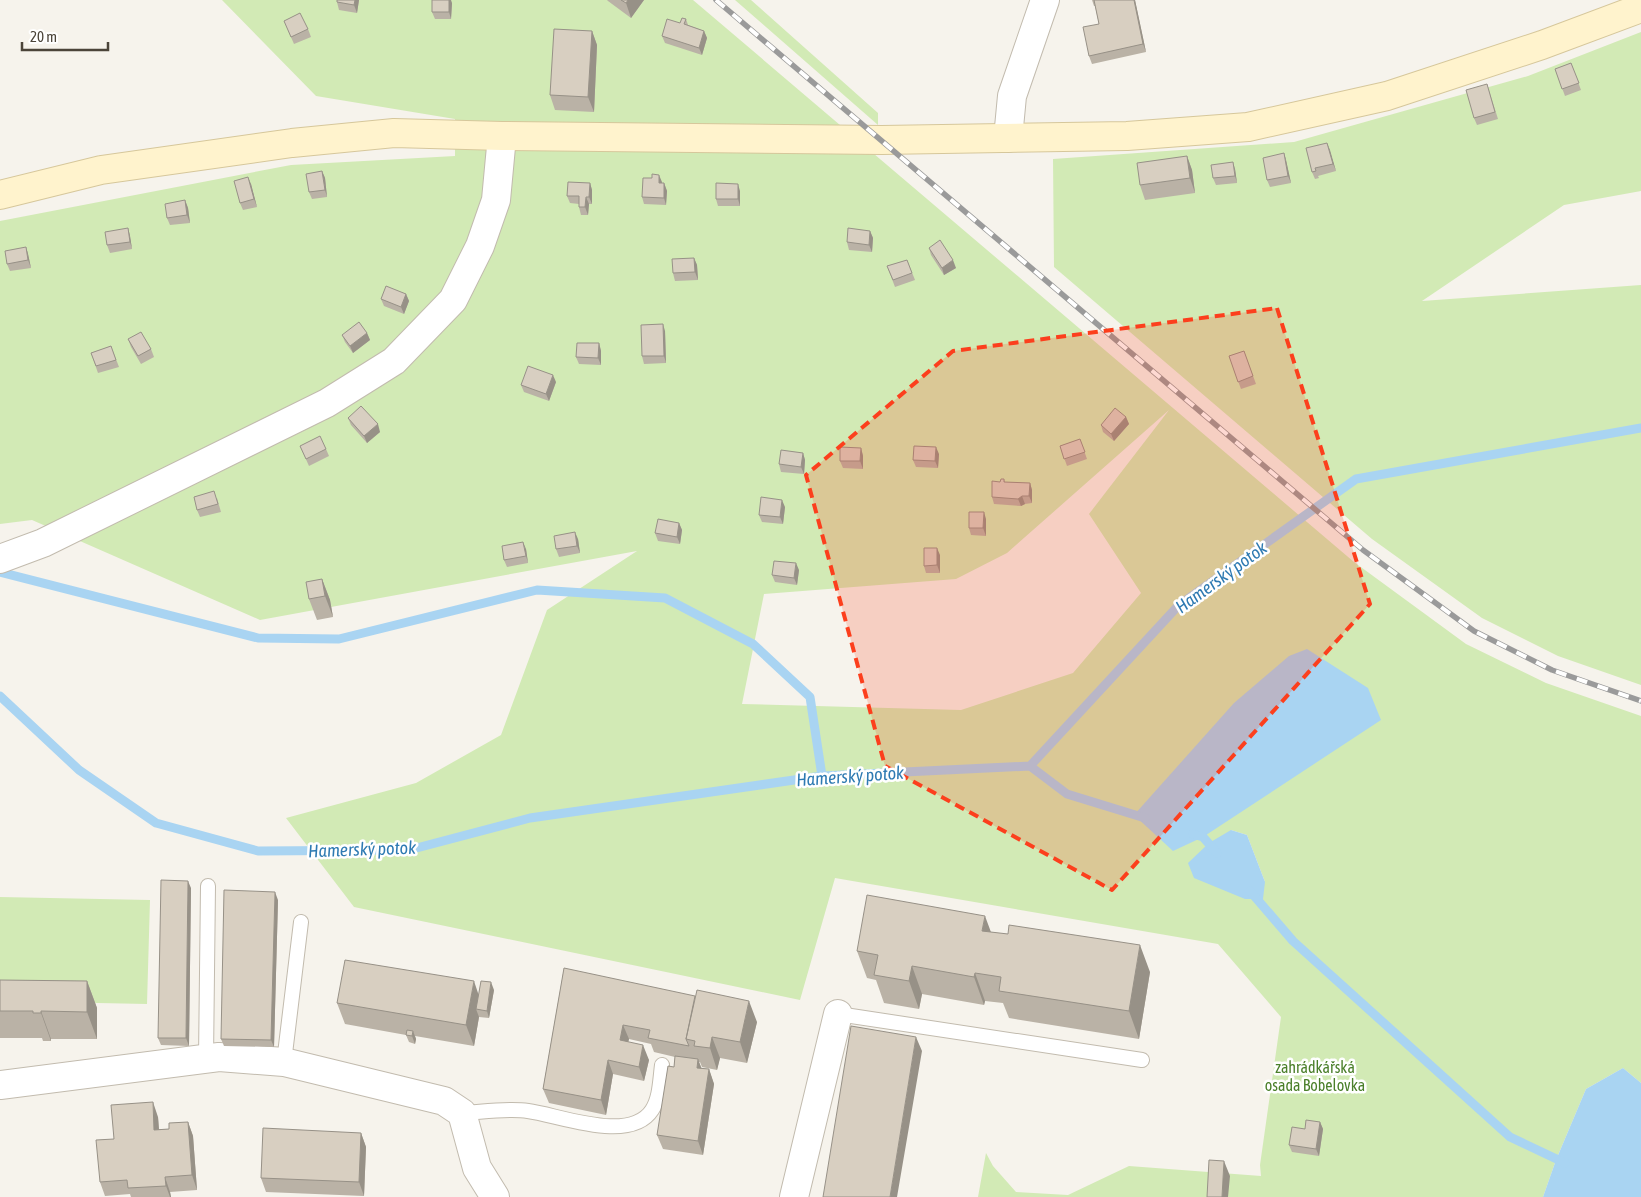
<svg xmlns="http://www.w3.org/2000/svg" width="1641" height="1197" font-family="'Asap Condensed',sans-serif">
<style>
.green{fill:#d2eab5;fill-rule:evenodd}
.water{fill:#a9d4f2}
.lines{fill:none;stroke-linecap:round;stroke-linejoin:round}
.stream{stroke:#a9d4f2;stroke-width:9}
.lane-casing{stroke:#c2bbae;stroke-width:16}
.street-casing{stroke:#c2bbae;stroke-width:30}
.secondary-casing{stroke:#d6c79b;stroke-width:30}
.lane{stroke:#fff;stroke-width:14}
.street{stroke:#fff;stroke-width:28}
.secondary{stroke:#fff3cd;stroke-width:28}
.rail-casing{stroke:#9a9a9a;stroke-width:5.5}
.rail{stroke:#fff;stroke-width:4;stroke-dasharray:11;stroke-linecap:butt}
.wall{fill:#bab2a6}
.shaded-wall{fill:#979187}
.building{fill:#d8cfc1;stroke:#979187}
.marked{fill:#fc3f1d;fill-opacity:0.2;stroke:#fc3f1d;stroke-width:4;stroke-dasharray:10 6;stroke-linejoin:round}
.labels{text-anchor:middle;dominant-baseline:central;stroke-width:5;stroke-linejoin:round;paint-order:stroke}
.park-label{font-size:16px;fill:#4a7f2a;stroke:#fff}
.water-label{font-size:18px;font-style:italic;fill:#2e7ab2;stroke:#fff}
</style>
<rect width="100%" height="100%" fill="#f6f3ec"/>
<path class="green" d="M222,0h471l661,562 112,82 80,39 95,33v367l-18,-15 -37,21 -30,71 -13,37h-565l8,-44 7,13 23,26 52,3 61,-29 132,10 -1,-11 21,-148 -63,-73 -383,-66 -35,122 -446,-93 -68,-89 130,-35 85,-48 46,-125 90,-59 -377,69 -228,-100 -32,4v-303l291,-56 164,-9v-37l-139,-23zM1169,410l-80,104 52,79 -68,80 -112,37 -219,-6 22,-110 192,-15 51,-26zM1231,830l16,5 18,47z
M735,0h16l127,113v12z
M1641,32v159l-77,14 -142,96 219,-16v400l-83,-29 -76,-38 -110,-79 -318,-272 -1,-108 241,-17 234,-66z
M0,897l150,3 -3,104 -147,-3z"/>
<path class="water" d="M1307,649l61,39 13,32 -178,117 -30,14 -39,-36 100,-112 55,-47z
M1231,830l16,5 18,47 -2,17h-18l-51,-21 -6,-15 21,-20z
M1623,1068l18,15v114h-98l13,-37 30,-71z"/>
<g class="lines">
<path class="stream" d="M0,572l258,66 81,1 198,-49 128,8 88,46 57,53 12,79
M0,696l79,74 77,53 102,28 151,-1 121,-32 292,-42 208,-10 148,-160 178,-127 285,-51
M1030,766l37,28 78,24
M1193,834l10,3 14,16
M1250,891l43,50 217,196 55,26"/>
<g class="lane-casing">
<path id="lane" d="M838,1014l304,46
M206,1059l2,-173
M284,1062l17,-140
M462,1113c20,-1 46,-5 66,-2 31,4 102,33 124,-1 8,-12 8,-30 10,-45"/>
</g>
<g class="street-casing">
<path id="street" d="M1008,138l4,-42 33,-96
M0,559l43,-16 284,-140 67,-42 59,-61 27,-54 16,-46 6,-64
M0,1085l219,-28 65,5 160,39 18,12 15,55 18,29
M794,1197l44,-183"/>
</g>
<g class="secondary-casing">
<path id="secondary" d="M0,195l101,-25 191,-27 102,-10 108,3 380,4 245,-4 121,-9 139,-31 155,-51 99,-37"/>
</g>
<use href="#lane" class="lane"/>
<use href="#street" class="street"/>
<use href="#secondary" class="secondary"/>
<g class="rail-casing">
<path id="rail" d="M716,0l647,550 111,81 78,39 89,31"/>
</g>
<use href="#rail" class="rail"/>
</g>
<path class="wall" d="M337,0h22l-2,13 -18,-3 -2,-8z
M607,0h37l-13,18 -23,-17z
M1092,0h43l11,52 -54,12 -3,-8 10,-32 -4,-18h-1z
M452,3l-1,16h-16l-3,-7z
M686,19l2,6 16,6 3,7 -5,17 -37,-12 -3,-7z
M284,21l24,8 3,8 -17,7z
M592,31l5,14 -3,67 -39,-2 -5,-15z
M1571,63l10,27 -16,6 -10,-27z
M1487,84l11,35 -21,6 -3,-7z
M1327,143l9,28 -18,5 1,2 -4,1 -3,-7z
M1284,153l2,7 5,23 -21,4 -3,-7z
M1187,156l5,14 3,23 -50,7 -5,-15z
M1235,169l2,14 -21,2 -3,-7z
M322,171l3,7 2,19 -15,2 -3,-7z
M662,182v1h2l3,8 -1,14 -22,-1 -2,-7z
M590,183l2,7v14h-3l-1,11h-7l-2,-8v-3l-9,-1 -3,-7z
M251,184l6,23 -14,3 -3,-7z
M740,191v15h-22l-2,-7z
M185,200l3,8 2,15 -20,2 -3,-7z
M128,228l2,8 2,13 -22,4 -3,-8z
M870,231l3,7 -1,14 -23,-2 -2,-8z
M26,247l2,7 3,14 -21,3 -3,-7z
M929,248l27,20 -12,7 -13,-20z
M694,258l3,7 1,15 -23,1 -2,-8z
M907,260l8,20 -20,7 -8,-21z
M406,294l3,7 -5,13 -20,-8 -3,-7z
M665,331l1,32 -22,1 -2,-8z
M367,333l3,7 -17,13 -8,-11 -3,-7z
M128,339l23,10 3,8 -13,7 -10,-17z
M599,343l2,8v14l-22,-1 -3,-7z
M111,346l8,21 -21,6 -7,-20z
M1244,351l12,33 -15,5 -12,-33z
M556,382l-7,19 -25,-9 -3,-7z
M1126,417l3,7 -15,17 -11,-9 -2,-7z
M348,418l32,14 -13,11 -16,-18z
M1080,439l7,20 -20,7 -7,-20z
M300,446l26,3 3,7 -20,10z
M861,448l2,8v13l-20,-1 -3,-7z
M803,453l2,7 -1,14 -23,-2 -2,-8z
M939,454l-1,14 -22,-1 -3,-7z
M1004,479l1,3 25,1 2,7v13l-7,1 -4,2 -27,-2 -2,-7 8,-15z
M217,498l4,14 -21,5 -3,-7z
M785,507l-2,17 -21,-2 -3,-7z
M986,519v17l-15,-1 -2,-7z
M679,523l3,7 -2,14 -22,-3 -3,-8z
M578,539l2,14 -21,4 -3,-8z
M526,549l2,14 -21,4 -3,-7z
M940,555v18h-14l-2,-7z
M799,570l-2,15 -22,-3 -3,-7z
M322,579l8,21 3,17 -16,3 -8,-21z
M191,888l-2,158 -28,-1 -3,-7z
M278,900l-4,147 -50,-1 -3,-7z
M991,932l159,40 -11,67 -130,-21 -6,-15 -18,-2 -1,4 -62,-11 -3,15 -35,-6 -8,-23 -9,-2 -10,-27z
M564,968l193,54 -10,41 -27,-5 -3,12 -15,-3 -2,-5h-1l3,7h7l5,15 -11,71 -40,-6 -6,-14 17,-68 1,-10 -21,-5 -3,-8 -22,-5 -1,3 21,18 -5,21 -31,-7 -7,41 -57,-12 -6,-14z
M0,980l87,1 10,27v31h-46v2h-8l-1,-3h-42z
M494,990l-5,28 -10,-1 -5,29 -59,-10 1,3 -1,5 -6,-2 -3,-7 -61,-11 -8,-21 142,-9z
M158,1117l1,12h10l19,-7 5,14 4,54 -27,2 1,5h-40l-1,-3 -25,2 -5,-14 14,-43z
M1320,1122l3,7 -4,27 -27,-4 -3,-7 16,-16z
M361,1133l5,14 -2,49 -98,-4 -5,-14z"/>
<path class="shaded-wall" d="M355,0h4l-2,13 -3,-8z
M449,0h2l1,3 -1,16 -2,-7z
M628,0h16l-13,18 -5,-15z
M1134,0h1l11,52 -3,-8z
M592,31l5,14 -3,67 -6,-15z
M704,31l3,7 -5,17 -3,-7z
M1327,143l3,7 6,21 -3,-7z
M1284,153l2,7 5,23 -3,-7z
M1187,156l5,14 3,23 -5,-15z
M1233,162l2,7 2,14 -2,-7z
M322,171l3,7 2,19 -2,-7z
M659,175l3,7 -1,8 -2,-7z
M248,177l3,7 6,23 -3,-8z
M590,183l2,7v14l-3,-7z
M664,183l3,8 -1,14 -2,-7z
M738,184l2,7v15l-2,-7z
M586,197l3,7 -1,11 -3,-8z
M185,200l3,8 2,15 -3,-8z
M128,228l2,8 2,13 -2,-7z
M870,231l3,7 -1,14 -3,-7z
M26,247l2,7 3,14 -3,-8z
M694,258l3,7 1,15 -3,-8z
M953,260l3,8 -12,7 -2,-7z
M406,294l3,7 -5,13 -3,-7z
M663,324l2,7 1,32 -2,-7z
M367,333l3,7 -17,13 -3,-7z
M599,343l2,8v14l-3,-7z
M553,375l3,7 -7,19 -3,-7z
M1126,417l3,7 -15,17 -3,-7z
M378,424l2,8 -13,11 -3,-7z
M936,447l3,7 -1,14 -3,-7z
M861,448l2,8v13l-3,-8z
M803,453l2,7 -1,14 -3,-7z
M1030,483l2,7v13l-3,-7z
M1022,496l3,8 -4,2 -3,-7z
M782,500l3,7 -2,17 -3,-7z
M984,512l2,7v17l-3,-8z
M679,523l3,7 -2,14 -3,-7z
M575,532l3,7 2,14 -3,-7z
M523,542l3,7 2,14 -2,-7z
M937,548l3,7v18l-3,-8z
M796,563l3,7 -2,15 -3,-7z
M322,579l8,21 3,17 -8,-21z
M188,881l3,7 -2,158 -3,-8z
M275,892l3,8 -4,147 -3,-7z
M985,916l10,27 -13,-12z
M1140,945l10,27 -11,67 -10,-28z
M912,966l10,28 -3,15 -10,-28z
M975,973l10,28 -1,4 -10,-28z
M87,981l10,27v31l-10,-27z
M474,981l7,21 -5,7 3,8 -5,29 -8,-21z
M491,982l3,8 -5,28 -2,-7z
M749,1001l8,21 -10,41 -7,-21z
M41,1011l10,28v2l-10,-28z
M623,1025l6,14 -4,16 -5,-15z
M413,1031l3,8 -1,5 -3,-8z
M712,1037l8,21 -3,12 -7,-22z
M916,1037l6,14 -25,146h-7z
M643,1045l6,15 -5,21 -5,-14z
M698,1059l5,14 -6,-5z
M608,1060l5,14 -7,41 -5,-15z
M709,1069l5,15 -11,71 -5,-14z
M153,1102l5,15 2,27 -6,-14z
M188,1122l5,14 4,54 -5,-15z
M1320,1122l3,7 -4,27 -3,-7z
M361,1133l5,14 -2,49 -5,-14z
M1224,1161l6,15 -2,21h-6z
M165,1177l5,15 1,5h-1l-4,-11z"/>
<path class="building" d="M337,0h18l-1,5 -17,-3z
M432,0h17v12h-17z
M621,0h7l-2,3z
M1094,0h40l9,44 -54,12 -6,-29 16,-3z
M300,13l8,16 -17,8 -7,-16z
M682,18l4,1 -2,5 20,7 -5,17 -37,-12 5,-17 13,4z
M554,29l38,2 -4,66 -38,-2z
M1571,63l8,20 -17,6 -7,-20z
M1487,84l8,28 -21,6 -8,-28z
M1327,143l6,21 -18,4 1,3 -4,1 -6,-24z
M1284,153l4,23 -21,4 -4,-22z
M1187,156l3,22 -50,7 -3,-22z
M1233,162l2,14 -22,2 -2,-13z
M322,171l3,19 -16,2 -3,-18z
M652,174l7,1v8h5v15l-22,-1 1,-19h9z
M248,177l6,22 -14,4 -6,-22z
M568,182l22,1 -1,14h-3l-1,10h-6v-11h-12z
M716,183l22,1v15h-22z
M185,200l2,15 -20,3 -2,-14z
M128,228l2,14 -23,3 -2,-13z
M848,228l22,3 -1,14 -22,-3z
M940,240l13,20 -11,8 -13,-20z
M26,247l2,13 -21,4 -2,-13z
M694,258l1,14 -22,1 -1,-14z
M907,260l5,13 -19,7 -6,-14z
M386,286l20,8 -5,13 -20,-8z
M359,322l8,11 -17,13 -8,-11z
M663,324l1,32h-22l-1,-31z
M141,332l10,17 -13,7 -10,-17z
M577,343h22l-1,15 -22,-1z
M111,346l5,14 -20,6 -5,-13z
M1244,351l9,25 -15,6 -9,-26z
M528,366l25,9 -7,19 -25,-9z
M361,406l17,18 -14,12 -16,-18z
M1115,408l11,9 -15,17 -10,-9z
M320,436l6,13 -20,10 -6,-13z
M1080,439l5,13 -21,7 -4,-13z
M914,446l22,1 -1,14 -22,-1z
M840,447l21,1 -1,13h-20z
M781,450l22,3 -2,14 -22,-3z
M1001,479h3v3l26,1 -1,13h-7l-4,3 -26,-2v-16l8,1z
M214,491l4,13 -21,6 -3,-13z
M761,497l21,3 -2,17 -21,-2z
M969,512h15l-1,16h-14z
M658,519l21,4 -2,14 -22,-4z
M575,532l2,14 -21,3 -2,-13z
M523,542l3,14 -22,4 -2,-14z
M924,548h13v17l-13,1z
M774,561l22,2 -2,15 -22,-3z
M322,579l3,17 -16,3 -3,-17z
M161,880l27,1 -2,157h-28z
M224,890l51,2 -4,148 -50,-1z
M867,895l118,21 -3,15 26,3 1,-9 131,20 -11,66 -130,-20 2,-14 -26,-4 -1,4 -62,-11 -3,15 -35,-6 4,-20 -21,-4z
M345,960l129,21 -8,44 -129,-22z
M564,968l131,28 -9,43 3,7 -41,-8 2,-8 -27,-5 -3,15 23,5 -4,22 -31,-7 -7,40 -58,-11z
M0,980l87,1v31l-46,-1v2h-8v-2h-33z
M481,981l10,1 -4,29 -11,-2z
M697,990l52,11 -9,41 -28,-5 -2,11 -16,-2 1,-5 -9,-2z
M851,1026l65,11 -26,160h-67z
M407,1030l6,1 -1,5 -6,-1z
M675,1056l23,3 -1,9 12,1 -11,72 -41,-6 11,-69 6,1z
M153,1102l1,28 15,-1v-6l19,-1 4,53 -27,2 1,9 -38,2 -1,-8 -27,2 -4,-42 18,-1 -3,-34z
M1306,1120l14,2 -4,27 -27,-4 3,-18 13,2z
M263,1128l98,5 -2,49 -98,-4z
M1209,1160l15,1 -2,36h-15z"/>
<path class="marked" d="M1277,308l93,296 -258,286 -227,-124 -79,-291 147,-124z"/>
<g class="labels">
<g class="park-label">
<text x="1315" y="1067">zahrádkářská<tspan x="1315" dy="18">osada Bobelovka</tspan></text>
</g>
<g class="water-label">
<text transform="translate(1221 577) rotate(-36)">Hamerský potok</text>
<text transform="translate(850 776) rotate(-4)">Hamerský potok</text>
<text transform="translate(362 849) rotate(-2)">Hamerský potok</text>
</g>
</g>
<path d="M22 42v8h86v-8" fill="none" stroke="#4b4439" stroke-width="2.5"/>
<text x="30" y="42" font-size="15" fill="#4b4439" stroke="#ffffff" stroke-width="4" paint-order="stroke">20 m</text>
</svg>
